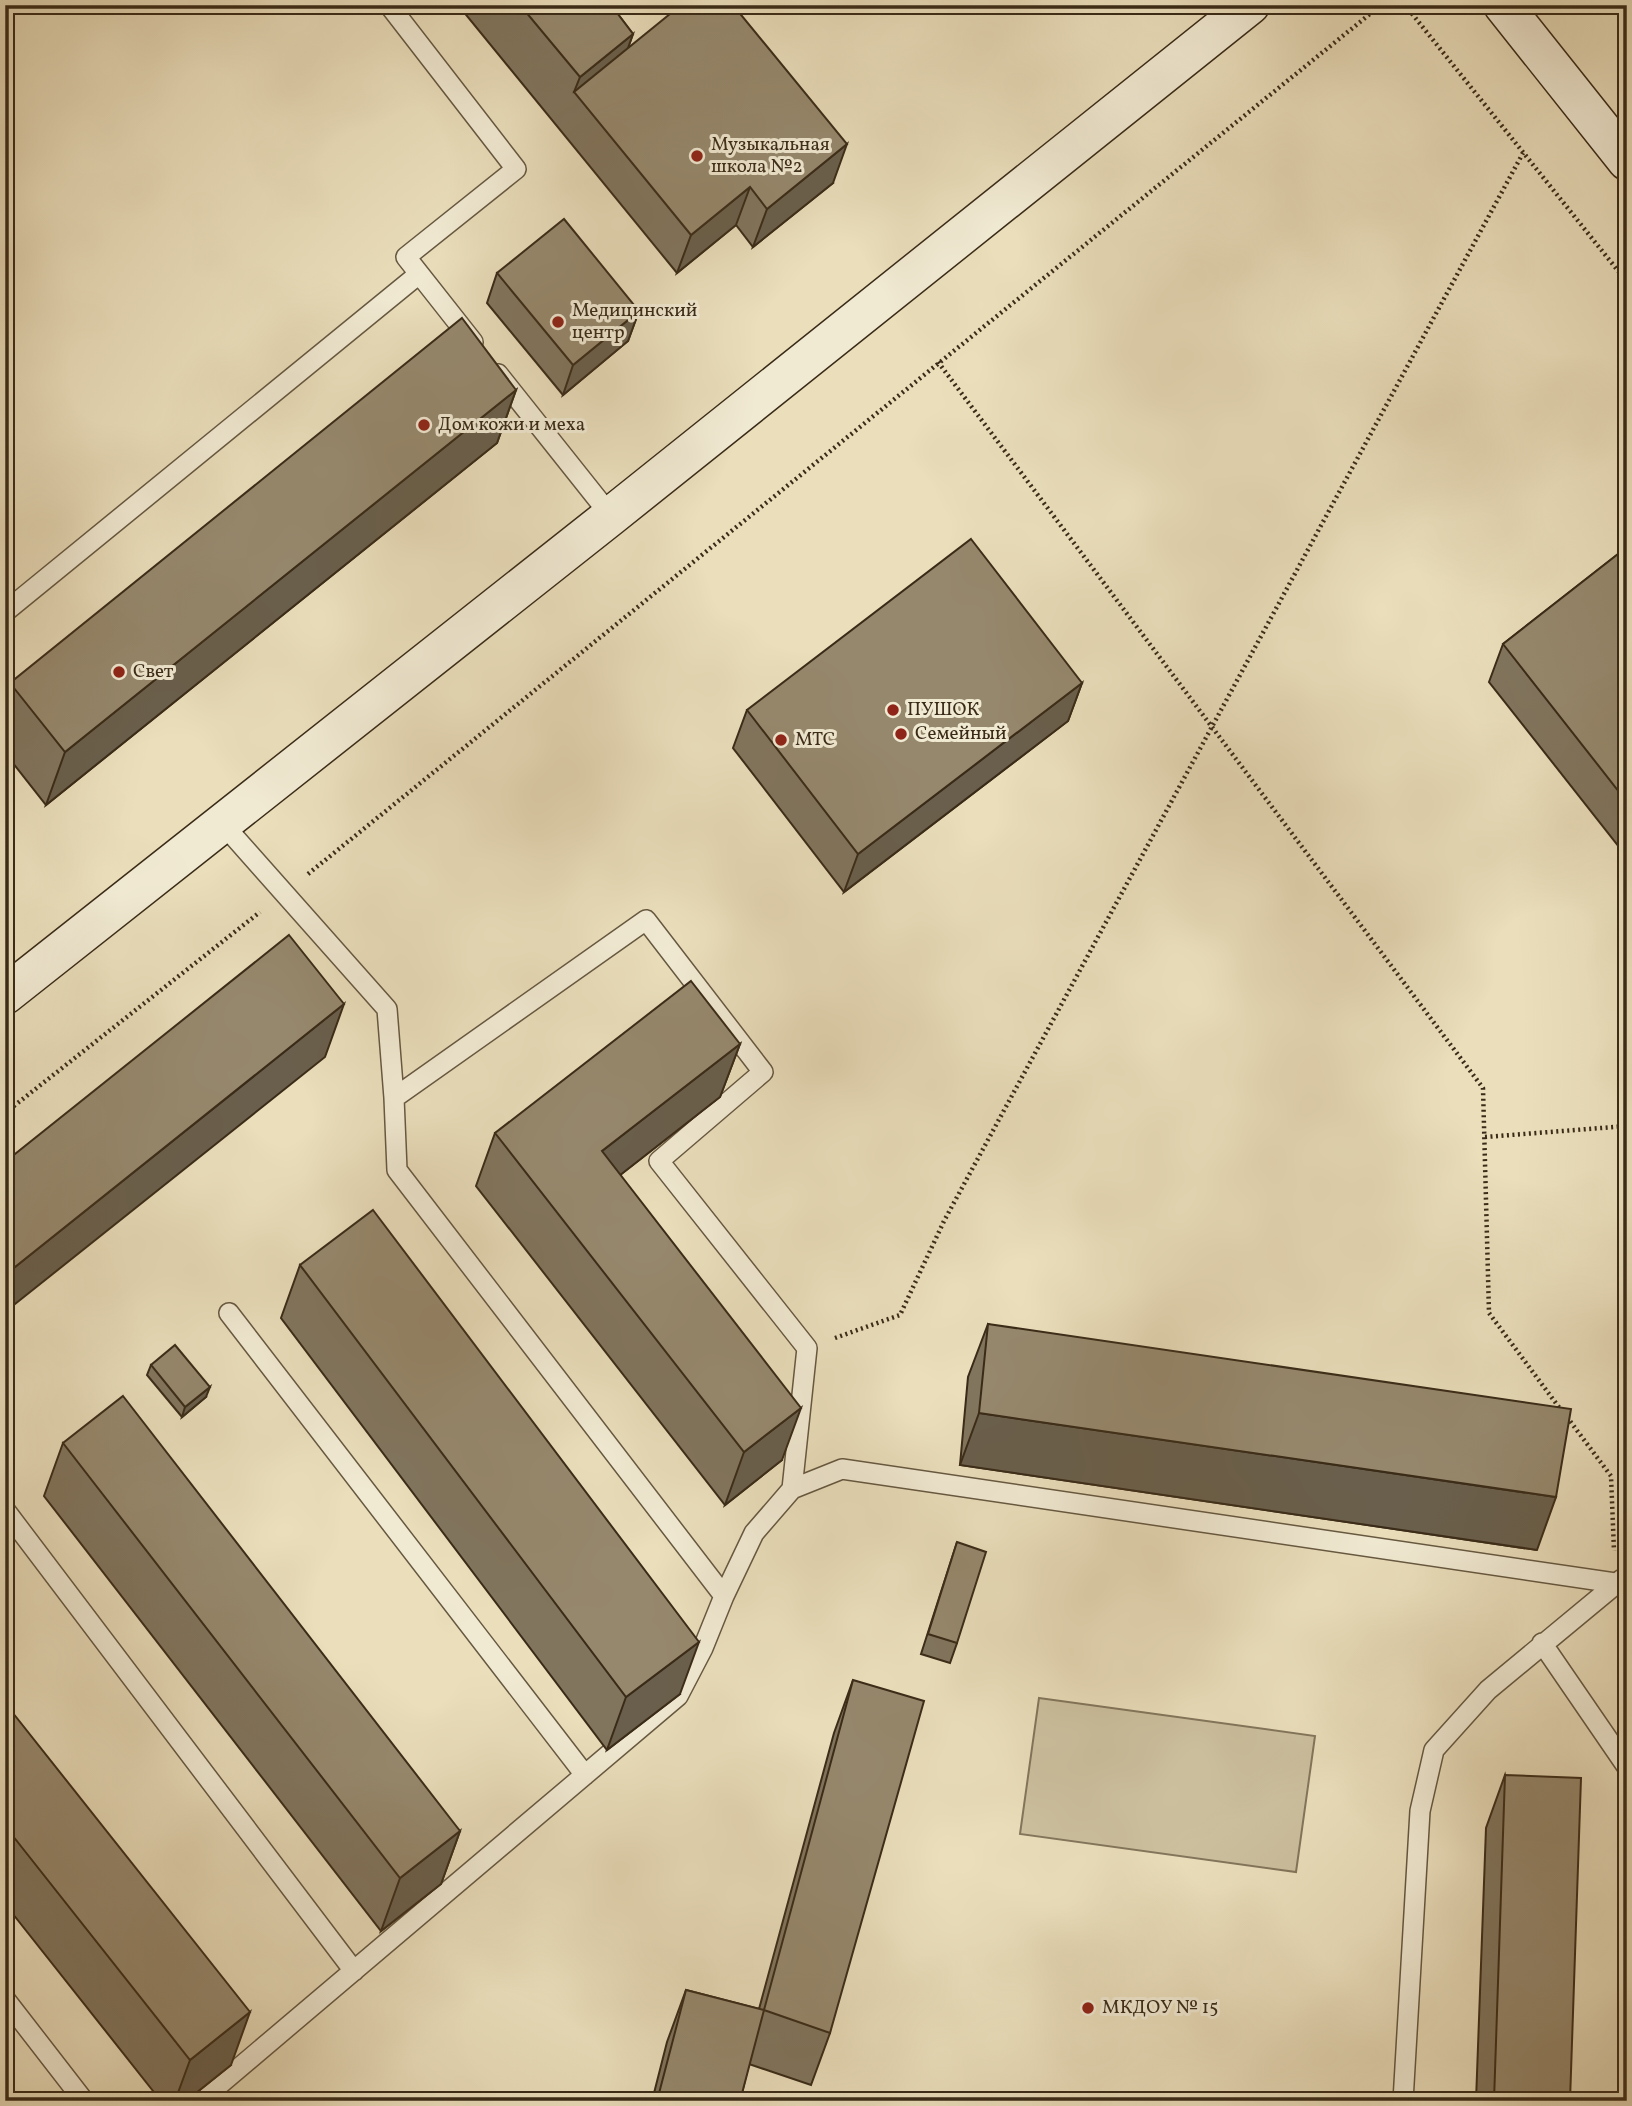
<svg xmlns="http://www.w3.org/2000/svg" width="1632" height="2106" font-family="Vollkorn,serif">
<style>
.green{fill:#ccc09f;stroke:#83765c;stroke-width:2}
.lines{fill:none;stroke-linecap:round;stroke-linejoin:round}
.lane-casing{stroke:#665841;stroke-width:22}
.secondary-casing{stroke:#3a2b18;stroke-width:41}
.path{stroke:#3a2b18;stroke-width:4.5;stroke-dasharray:2 3.5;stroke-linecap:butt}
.lane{stroke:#f1ead3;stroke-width:19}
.secondary{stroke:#f1ead3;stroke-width:38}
.wall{fill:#81755e;stroke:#3a2b18;stroke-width:2}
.shaded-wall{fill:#695f4c;stroke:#3a2b18;stroke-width:2}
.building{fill:#96886d;stroke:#3a2b18;stroke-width:2}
.poi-dot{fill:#8f2418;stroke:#f1ead3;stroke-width:2.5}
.labels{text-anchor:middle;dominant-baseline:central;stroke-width:6;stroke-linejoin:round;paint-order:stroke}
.poi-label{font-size:19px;fill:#3a2b18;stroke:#f1ead3;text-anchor:start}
</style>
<rect width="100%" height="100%" fill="#eadebb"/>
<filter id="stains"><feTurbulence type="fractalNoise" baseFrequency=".00286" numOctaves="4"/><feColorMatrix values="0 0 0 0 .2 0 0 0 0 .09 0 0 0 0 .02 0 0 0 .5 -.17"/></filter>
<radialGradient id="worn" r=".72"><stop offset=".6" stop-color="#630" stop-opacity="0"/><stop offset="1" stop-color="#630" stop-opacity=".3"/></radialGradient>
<path class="green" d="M1039,1698l276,38 -19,136 -276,-38z"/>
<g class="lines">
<g class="lane-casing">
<path id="lane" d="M389,5l127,164 -110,88 67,85
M498,374l113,142
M5,612l414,-338
M222,823l165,186 7,89 3,72 327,426
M394,1098l252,-178 117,152 -104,89 148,187 -15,141
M229,1313l356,462
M5,1510l349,461
M1542,1643l85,124
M5,1999l79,102
M200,2101l478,-405 25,-48 21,-52 30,-63 38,-44 50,-20 773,114
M1403,2101l17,-290 14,-61 54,-60 134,-111"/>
</g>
<g class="secondary-casing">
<path id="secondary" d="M1503,5l124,156
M5,995l606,-479 639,-511"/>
</g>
<path class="path" d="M1405,5l222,277
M938,362l545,726 6,225 72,97
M308,874l1073,-869
M5,1113l255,-201
M1485,1137l142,-11
M835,1338l65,-23 44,-94 579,-1068
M1567,1417l44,59 3,75
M5,2092l7,9"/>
<use href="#lane" class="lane"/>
<use href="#secondary" class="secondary"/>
</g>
<path class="wall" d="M458,5h153l22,29 -5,14 205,135 -80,64 -17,-22 -59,48z
M497,273l142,38 -11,30 -65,54 -76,-92z
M516,390l-19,53 -451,362 -41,-52v-56l5,-14z
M1627,547v310l-138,-175 14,-38z
M1082,683l-14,38 -224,171 -111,-144 14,-38z
M740,1044l-20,53 -100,78 162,285 -57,45 -249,-319 19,-53z
M300,1265l380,429 -73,56 -326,-432z
M988,1324l549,226 -577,-85 8,-88z
M151,1365l55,32 -24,20 -35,-42z
M63,1443l397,388 -19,53 -60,47 -337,-435z
M957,1542v101l-7,20 -29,-9z
M853,1680l-23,353 -19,52 -62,-21 -9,37h-88l15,-59 19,-52 73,19 75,-276z
M5,1703l226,362 -45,36h-25l-156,-197z
M1505,1775l65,326h-94l10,-273z"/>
<path class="shaded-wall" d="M633,34l-19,53 -40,5 6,-15z
M847,144l-14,39 -80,64 14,-38z
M750,187l-14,38 -59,48 14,-38z
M639,311l-11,30 -65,54 10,-30z
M516,390l-19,53 -451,362 19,-53z
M1082,683l-14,38 -224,171 14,-38z
M344,1004l-19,53 -320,255v-37z
M740,1044l-20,53 -137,107 19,-53z
M210,1387l-4,10 -24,20 3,-10z
M801,1408l-19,52 -57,45 19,-53z
M979,1413l577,84 -19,53 -577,-85z
M699,1642l-19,52 -73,56 19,-53z
M460,1831l-19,53 -60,47 19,-53z
M250,2012l-19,53 -45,36h-11l15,-41z"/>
<path class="building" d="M520,5h91l22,29 -53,43z
M681,5h52l114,139 -80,65 -17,-22 -59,48 -117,-143z
M564,219l75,92 -66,54 -76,-92z
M462,318l54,72 -451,362 -55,-69z
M971,539l111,144 -224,171 -111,-144z
M1627,547v255l-124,-158z
M289,935l55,69 -339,271v-113z
M691,981l49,63 -138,107 199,257 -57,44 -249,-319z
M373,1210l326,432 -73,55 -326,-432z
M988,1324l583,85 -15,88 -577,-84z
M175,1345l35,42 -25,20 -34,-42z
M123,1396l337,435 -60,47 -337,-435z
M957,1542l29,10 -29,91 -29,-9z
M853,1680l71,21 -94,332 -66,-23z
M5,1703l245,309 -60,48 -185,-234z
M1505,1775l76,3 -11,323h-76z
M686,1990l78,20 -24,91h-83z"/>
<g class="poi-dot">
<circle cx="697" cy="156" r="7"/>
<circle cx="558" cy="322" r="7"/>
<circle cx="424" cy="425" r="7"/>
<circle cx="119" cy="672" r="7"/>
<circle cx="893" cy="710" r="7"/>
<circle cx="901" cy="734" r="7"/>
<circle cx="781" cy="740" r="7"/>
<circle cx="1088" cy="2008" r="7"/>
</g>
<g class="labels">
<g class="poi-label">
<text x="711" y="145">Музыкальная<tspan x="711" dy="22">школа №2</tspan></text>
<text x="572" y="311">Медицинский<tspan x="572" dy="22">центр</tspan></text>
<text x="438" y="425">Дом кожи и меха</text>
<text x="133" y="672">Свет</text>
<text x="907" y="710">ПУШОК</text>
<text x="915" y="734">Семейный</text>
<text x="795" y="740">МТС</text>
<text x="1102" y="2008">МКДОУ № 15</text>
</g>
</g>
<rect width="1632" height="2106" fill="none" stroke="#eadebb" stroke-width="28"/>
<rect x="7" y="7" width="1618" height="2092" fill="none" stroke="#3a2b18" stroke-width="3.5"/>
<rect x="14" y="14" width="1604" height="2078" fill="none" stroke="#3a2b18" stroke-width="2"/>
<rect width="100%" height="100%" filter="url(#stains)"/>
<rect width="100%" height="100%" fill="url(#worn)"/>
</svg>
